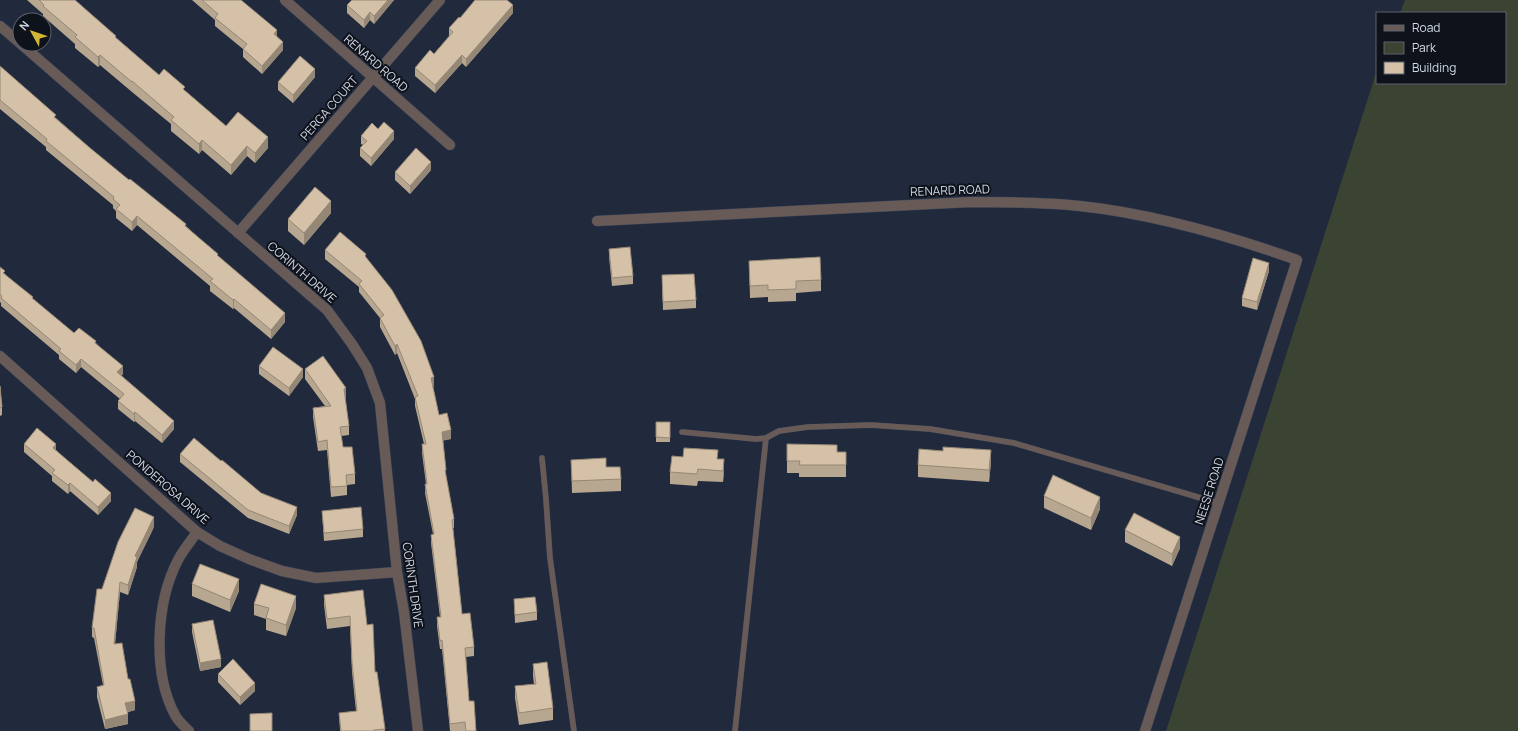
<svg xmlns="http://www.w3.org/2000/svg" width="1518" height="731" font-family="Manrope,sans-serif">
<style>
.green{fill:#3b4432}
.lines{fill:none;stroke-linecap:round;stroke-linejoin:round}
.lane-casing{stroke:#3d4557;stroke-width:6}
.street-casing{stroke:#3d4557;stroke-width:11}
.lane{stroke:#685b57;stroke-width:5.5}
.street{stroke:#685b57;stroke-width:10}
.wall{fill:#b7a690}
.shaded-wall{fill:#958775}
.building{fill:#d5c1a7;stroke:#958775}
.labels{text-anchor:middle;dominant-baseline:central;stroke-width:4;stroke-linejoin:round;paint-order:stroke}
.street-label{font-size:12px;fill:#d2d8e5;stroke:#0e121b}
</style>
<rect width="100%" height="100%" fill="#21293c"/>
<path class="green" d="M1405,0h113v731h-352l211,-661v13h128v-70h-105z"/>
<g class="lines">
<g class="lane-casing">
<path id="lane" d="M682,432l74,7 10,-1 13,-7 29,-4 63,-2 59,4 84,14 204,60
M542,458l4,41 4,59 24,173
M735,731l31,-293"/>
</g>
<g class="street-casing">
<path id="street" d="M285,0l165,145
M0,26l20,17
M21,44l306,266 25,34 15,24 13,35 17,169 7,40 14,119
M597,221l374,-19c36,0 73,0 109,4 74,8 147,29 217,54l-152,471
M238,233l202,-233
M0,356l197,176 23,14 29,13 33,12 34,7 81,-6
M189,731c-5,-5 -11,-10 -14,-16 -23,-43 -19,-113 3,-155 5,-10 13,-19 19,-28"/>
</g>
<use href="#lane" class="lane"/>
<use href="#street" class="street"/>
</g>
<path class="wall" d="M27,0h48l41,38 43,37 26,16 41,35 42,22 -13,15 -8,-7 -16,19 -29,-25 -3,4 -28,-23v-7l-39,-32 -32,-27 -2,2 -23,-19v-4l-32,-28v-2z
M192,0h49l36,36 6,14 -21,24 -19,-17v-8l-28,-23v-6z
M394,0l-20,24 -4,-4 -6,8 -17,-15v-8z
M513,13l-47,54 -4,-4 -27,30 -20,-17v-8l19,-14 15,-18v-8l11,-10z
M0,66l56,52 34,30 39,32 57,46 32,30 67,66 -14,17 -37,-31 -1,1 -23,-18v-5l-73,-61 -5,6 -16,-13v-7l-3,-3v-3l-67,-55v-3l-46,-38z
M315,77l-22,26 -15,-13v-8z
M378,129l16,10 -23,27 -11,-10v-8l3,-3 -2,-1v-8z
M431,170l-21,24 -15,-14v-8z
M331,213l-27,32 -16,-14v-12z
M609,249l24,27v8l-21,2 -3,-29z
M325,250l41,8 68,128 -1,1 6,28 12,24 -8,1 3,30v6l8,43v9h-1l9,86 12,33v9l-8,1 3,44 7,30h-26l-8,-82h-2l-3,-23v-9h3l-9,-74v-8l2,-1 -8,-41 1,-9 -4,-31v-9h2l-9,-38v-7l-18,-46 -2,2 -15,-28v-9l-21,-26v-5l-34,-28z
M749,261l72,19v11l-25,2v8l-28,1v-5l-18,1z
M0,267l5,7 28,25 41,34 22,10 27,31 -2,2 53,53 -12,14 -27,-22 -1,1 -16,-13v-8l2,-2 -39,-32 -5,6 -17,-14v-4l-58,-49v-3l-1,-1z
M1269,271l-12,39 -15,-4v-8z
M662,275l34,25v8l-33,2z
M259,366l44,11 -14,19 -30,-22z
M305,369l41,28 -1,1 4,28v9l-8,1 2,11 12,27v10l-8,1v10l-16,2 -4,-47 -9,1 -5,-34v-9l12,-2 -20,-27z
M0,386l2,21v8l-2,1z
M656,422h14v20h-14z
M24,444l32,6 55,51 -13,14 -28,-24 -2,3 -16,-13v-5l-28,-24z
M787,444l50,8h9v25h-47v-4h-12z
M180,454l41,7 40,32 36,22 -8,19 -41,-16 -68,-56z
M718,459l6,12 -1,11 -25,-1 -1,5 -27,-2v-12z
M571,460l35,7 15,12v12l-49,2z
M991,462l-2,20 -71,-5v-12z
M1044,496l56,13 -9,21 -47,-22z
M322,511l41,18v8l-39,4z
M154,527l-17,35v5l-9,28 -8,-3 -5,52 13,35 7,31 -7,2v12l-23,5 -8,-32v-10l6,-2 -9,-47 -2,-1v-9z
M1125,530l55,18 -8,18 -47,-24z
M192,584l47,7 -9,21 -38,-16z
M324,595l43,30 18,106h-45l-1,-18 17,-2 -4,-39 -2,-46 -23,3 -3,-24z
M514,599l23,13v8l-22,3z
M254,604l42,4 -10,28 -20,-6v-11l-12,-4z
M192,624l29,43 -21,4 -8,-39z
M533,664l20,44v12l-34,5 -4,-27v-12l19,-2 -1,-8z
M218,674l37,17 -15,14 -22,-23z"/>
<path class="shaded-wall" d="M388,0h6l-20,24v-8z
M513,5v8l-47,54v-8z
M370,12v8l-6,8v-8z
M277,30v8l-3,-4z
M283,42v8l-21,24v-8z
M100,55v10l-2,2v-10z
M462,55v8l-27,30v-8z
M315,69v8l-22,26v-8z
M394,131v8l-23,27v-8z
M268,137v11l-13,15v-10z
M202,140v10l-3,4v-10z
M247,146v10l-16,19v-10z
M431,162v8l-21,24v-8z
M331,201v12l-27,32v-12z
M137,216v9l-5,6v-9z
M1269,263v8l-12,39v-8z
M234,299v9l-1,1v-9z
M285,313v9l-14,17v-9z
M397,344v9l-2,2v-9z
M81,359v8l-5,6v-8z
M123,366v8l-6,6v-8z
M303,369v8l-14,19v-8z
M434,377v9l-3,1v-9z
M346,388v9l-2,2v-10z
M135,412v9l-1,1v-8z
M174,421v8l-12,14v-8z
M451,430v9l-9,2v-9z
M56,444v8l-3,-4z
M991,450v12l-2,20v-12z
M724,459v12l-1,11v-11z
M70,483v8l-2,3v-9z
M111,493v8l-13,14v-8z
M1100,497v12l-9,21v-12z
M297,507v8l-8,19v-8z
M154,517v10l-17,35v5l-9,28v-10l7,-29z
M1180,537v11l-8,18v-12z
M239,579v12l-9,21v-12z
M120,582v10l-6,62v-10z
M296,596v12l-10,28v-11z
M221,659v8l-21,4v-8z
M255,683v8l-15,14v-8z
M135,701v9l-10,3v-10z
M128,714v10l-23,5v-9z"/>
<path class="building" d="M39,0h36l41,36 -1,1 44,38 5,-6 21,18 -2,2 43,37 12,-14 30,25 -13,16 -8,-7 -16,19 -29,-25 -3,4 -28,-24 3,-3 -42,-36v1l-32,-27 -2,2 -23,-20 2,-2 -34,-29 1,-1z
M202,0h39l36,30 -3,4 9,8 -21,24 -19,-17 4,-5 -32,-26 3,-4z
M352,0h36l-14,16 -4,-4 -6,8 -17,-15z
M475,0h32l6,5 -47,54 -4,-4 -27,30 -20,-17 15,-18 4,4 19,-22 -4,-4 10,-11 1,1z
M300,56l15,13 -22,26 -15,-13z
M0,66l56,49 -2,2 36,31 39,32 1,-1 56,45 -1,2 33,28 -1,1 68,58 -14,17 -37,-31 -1,1 -23,-19 3,-2 -76,-63 -5,6 -16,-13 4,-4 -7,-6 1,-2 -68,-56 1,-2 -47,-39z
M384,122l10,9 -23,27 -11,-10 7,-7 -6,-5 11,-13 6,6z
M416,148l15,14 -21,24 -15,-14z
M315,187l16,14 -27,32 -16,-14z
M340,232l26,22 -1,2 27,34 29,51 13,36 -3,1 8,37 8,-2 4,17 -9,2 4,38h-1l9,49 -2,1 10,94 8,-1 4,34 -9,1 4,53h5l2,30h-10l-1,-9 -15,2 -8,-84 -2,1 -3,-24h4l-10,-82 3,-1 -9,-50h2l-5,-40h4l-11,-47 3,-1 -21,-52 -2,2 -15,-28 4,-3 -25,-31 3,-3 -37,-31z
M630,247l3,29 -21,2 -3,-29z
M820,257l1,23 -25,1v8l-28,1v-5l-18,1 -1,-25z
M1253,258l16,5 -12,39 -15,-4z
M0,267l5,4 -2,2 30,24 -1,1 42,35 5,-5 17,13 -1,2 28,23 -6,6 57,49 -12,14 -27,-23 -1,2 -16,-13 6,-7 -43,-35 -5,6 -17,-14 2,-2 -60,-51 1,-2 -2,-2z
M694,274l2,26 -33,2 -1,-27z
M273,347l30,22 -14,19 -30,-22z
M323,356l23,32 -2,1 5,37 -9,1 3,20h9l3,27 -9,1 1,11 -16,1 -4,-47 -9,2 -5,-34 18,-2 -26,-37z
M0,386l2,21 -2,1z
M656,422h14v16l-14,-1z
M37,428l19,16 -3,4 40,34 2,-3 16,14 -13,14 -28,-24 -2,2 -16,-12 3,-3 -31,-26z
M194,438l27,23 1,-1 39,33 36,14 -8,19 -41,-16 -68,-56z
M787,444l50,1v7h9v13h-47l1,-4h-13z
M943,447l48,3 -2,20 -71,-5 1,-16 24,2z
M684,448l34,2 -1,9h7l-1,12 -25,-2 -1,5 -27,-2 2,-16 11,1z
M606,458v9h14l1,12 -49,2 -1,-21z
M1053,475l47,22 -9,21 -47,-22z
M361,507l2,22 -39,4 -2,-22z
M135,508l19,9 -19,39 2,1 -9,28 -8,-3 -6,62 8,-1 6,36h2l5,22 -10,2 3,11 -23,6 -8,-33 7,-2 -10,-57h-2l5,-39h5l16,-47z
M1134,513l46,24 -8,17 -47,-24z
M200,564l39,15 -9,21 -38,-16z
M261,584l35,12 -10,29 -20,-7 3,-10 -15,-4z
M363,590l4,35 6,-1 2,48h2l8,57 -11,1v1h-33l-2,-18 18,-2 -5,-49 -2,-46 -23,3 -3,-24z
M535,597l2,15 -22,3 -1,-16z
M213,620l8,39 -21,4 -8,-39z
M233,659l22,24 -15,14 -22,-23z
M547,662l6,46 -34,5 -4,-27 21,-2 -3,-20z
M272,713v18h-22v-17z"/>
<g class="labels">
<g class="street-label">
<text transform="translate(376 63) rotate(41)">RENARD ROAD</text>
<text transform="translate(329 108) rotate(-49)">PERGA COURT</text>
<text transform="translate(950 190) rotate(-2)">RENARD ROAD</text>
<text transform="translate(302 272) rotate(41)">CORINTH DRIVE</text>
<text transform="translate(168 487) rotate(41)">PONDEROSA DRIVE</text>
<text transform="translate(1209 491) rotate(-72)">NEESE ROAD</text>
<text transform="translate(413 585) rotate(82)">CORINTH DRIVE</text>
</g>
</g>
<rect x="1376" y="12" width="130" height="72" fill="#0e121b" stroke="#5c616c"/>
<rect x="1384" y="25" width="20" height="6" fill="#685b57" stroke="#5c616c"/>
<text x="1412" y="32" font-size="12" fill="#d2d8e5">Road</text>
<rect x="1384" y="42" width="20" height="12" fill="#3b4432" stroke="#5c616c"/>
<text x="1412" y="52" font-size="12" fill="#d2d8e5">Park</text>
<rect x="1384" y="62" width="20" height="12" fill="#d5c1a7" stroke="#5c616c"/>
<text x="1412" y="72" font-size="12" fill="#d2d8e5">Building</text>
<g transform="translate(32 32) rotate(310)"><circle r="19" fill="#0e121b" stroke="#5c616c"/>
<path d="M0-3L7 15L0 10L-7 15Z" fill="#d2b635"/>
<text y="-6" font-size="11" font-weight="bold" text-anchor="middle" fill="#d2d8e5">N</text>
</g>
</svg>
